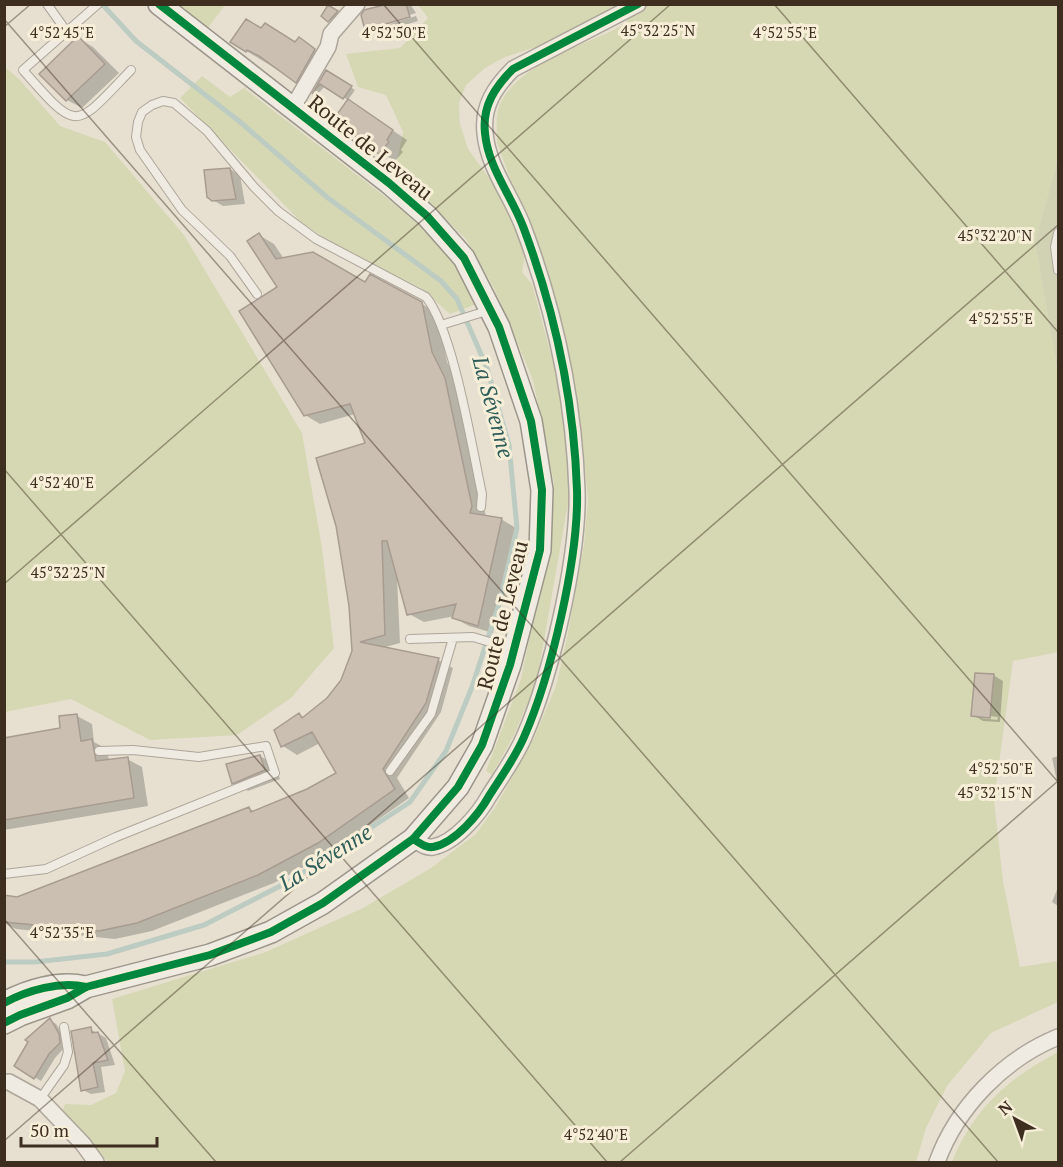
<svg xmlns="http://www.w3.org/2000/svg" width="1063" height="1167" font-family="'PT Serif',serif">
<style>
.green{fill:#d6d7b3}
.cemetery{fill:#d1d1b3}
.shadow{fill:#0003;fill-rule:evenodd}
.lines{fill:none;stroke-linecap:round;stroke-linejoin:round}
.stream{stroke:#bcccc2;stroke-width:5}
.building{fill:#cbbfb2;stroke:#a89c90;stroke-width:1.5}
.lane-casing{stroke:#ada599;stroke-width:10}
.street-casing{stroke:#ada599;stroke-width:18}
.secondary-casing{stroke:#9c958a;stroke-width:24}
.lane{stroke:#efebe3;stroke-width:8}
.street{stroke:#efebe3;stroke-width:15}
.secondary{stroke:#efebe3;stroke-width:21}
.cycleway-casing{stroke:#f7eed8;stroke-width:11}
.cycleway{stroke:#00873e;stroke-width:8}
.ticks{fill:none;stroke:#3d2e20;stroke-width:1.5;stroke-opacity:0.45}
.labels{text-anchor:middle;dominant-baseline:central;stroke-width:6;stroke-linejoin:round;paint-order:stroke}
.street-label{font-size:21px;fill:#3d2e20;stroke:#f7eed8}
.water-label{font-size:22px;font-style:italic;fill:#2f5d5a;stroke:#f7eed8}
.ticks-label{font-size:15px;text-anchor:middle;fill:#3d2e20;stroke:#f7eed8;stroke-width:6;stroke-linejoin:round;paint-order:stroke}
</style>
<rect width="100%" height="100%" fill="#e7e0d1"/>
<path class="green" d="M174,5h51l-18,24z
M418,5h640v154l-23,83 23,131v279l-45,9 -19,139 9,81 17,86 38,-6v41l-67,31 -44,53 -21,42 -10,34h-808l-24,-26 -23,-20 4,-12 26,1 25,-12 9,-22 -13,-72 154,-47 97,-44 68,-40 45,-34 20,-28 38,-68 22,-52 11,-48 17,-93 4,-45 -7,-75 -15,-76 -29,-95 -40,-112c0,-12 -2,-27 3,-38 20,-43 90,-59 128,-82l-12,-11 -55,28 -56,18 -20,11 -19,17 -7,18 1,21 8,25 32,44 25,60 -3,19 10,12 33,123 5,85 -33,188 -23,55 -22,40 -6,-4 35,-92 31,-152 2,-44 -21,-103 -39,-92 -28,-49 -71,-68 8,-39 -17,-37 -28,-8 -12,-33 54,-6 28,-30z
M5,67l14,12 41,47 45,16 79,93 118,198 20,115 12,100 -43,50 -54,37 -87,5 -79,-41 -66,13z
M202,76l28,21 14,-9 187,144 28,37 18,35 -27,10 -29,-26 -83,-41 -37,-25 -121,-124z
M1058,1052v110h-106c21,-53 57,-84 106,-110z"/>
<path class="cemetery" d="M1058,159v214l-23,-131z"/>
<path class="shadow" d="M394,4h16l6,9 -45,14v3l45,-14 2,5 -43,13 -9,-5z
M333,9l8,6 -7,8 -11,-7z
M262,30l34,14 3,-5 28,19 -18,31 -77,-47z
M78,38l15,9 26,26 -37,35 -15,-8z
M326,72l29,18 -7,10 -23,-14 -8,9 -3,-1z
M349,101l58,39 -6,10 2,2 -8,9 -15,-9z
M230,169l10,6 5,29 -22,2 -10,-6z
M259,235l15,9 10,15 138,45 15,9 10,49 13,26 26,129 15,2 15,9 -23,105 -24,-7 -15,-8 1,-2 -31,6 -15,-8 -12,-36 3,65 -18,5 56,12 15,8 -12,44 -44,66 12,20 -76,53 -59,32 -122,48 -37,8 -99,-10 -12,-6v-26l13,1 232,-90 6,4 53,-22 30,-17 -18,-30 -23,12 -14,-9 16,-31 6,3 23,-19 14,-19 11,-29 14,-207 -12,-30 -35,10 -15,-9 -26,-127z
M993,675l10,6 -3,41 -17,-1 -10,-6zM981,715l17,2 -1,3 -16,-2z
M77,716l15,8 2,18 13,7 2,12 18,-2 15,8 6,39 -144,24v-91l58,-10z
M260,756l15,9 5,14 -32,12 -14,-8z
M1058,756v30l-6,-28z
M1058,887v19l-6,-4z
M50,1020l6,4 9,14 1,8 -11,12 -14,23 -25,-15z
M90,1029l16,9 9,27 -14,2 4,25 -14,2 -8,-4z"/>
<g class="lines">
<path class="stream" d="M4,962h31l72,-8 97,-29 86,-44 120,-79 36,-51 26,-64 28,-86 17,-73 -8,-83 -22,-77 -30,-69 -16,-18 -113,-83 -89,-77 -103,-80 -34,-37"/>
</g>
<path class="building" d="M388,4h18l4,13 -45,13 -4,-15 3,-5z
M328,5l10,6 -10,11 -7,-6z
M246,19l15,9 4,-5 30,19 4,-5 16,12 -19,34 -37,-27 -12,-6 -1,2 -16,-10z
M78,36l27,28 -39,37 -27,-27z
M326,70l26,16 -9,13 -23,-15 -8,10z
M348,99l45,31 -6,10 2,2 -10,12 -46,-34z
M230,168l6,31 -24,2 -5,-4 -3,-27z
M259,233l17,26 37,-7 52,30 5,-8 52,28 10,50 13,26 27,128 -2,7 32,5 -24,108 -26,-8 4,-14 -49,11 -20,-74h-5l3,94 -25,7 79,16 -13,45 -43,66 12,20 -77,54 -60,32 -121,48 -38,8 -95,-9v-27l13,2 232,-90 2,5 56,-23 29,-16 -24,-41 -31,15 -7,-17 25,-17 3,5 25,-20 14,-18 11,-29 -3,-45 -13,-80 -20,-68 49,-15 -15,-39 -46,12 -65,-105 38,-24 -30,-46z
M975,673l19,1 -4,44 -19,-2z
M77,714l4,27 11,-2 4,22 32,-4 6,41 -130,22v-82l56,-10 -1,-12z
M260,755l5,15 -33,14 -6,-20z
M50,1018l9,16 1,9 -11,11 -15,25 -20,-13 14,-24 -3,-2z
M91,1027l1,6 6,-1 10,28 -15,3 5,24 -17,4 -10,-60z"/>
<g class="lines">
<g class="lane-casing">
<path id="lane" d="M47,4l20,28
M98,4l-75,66c56,64 51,59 108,0
M1058,233l-3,14 3,23
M257,294l-27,-38 -48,-46 -42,-60 -4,-13 2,-15 4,-10 10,-7 11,-4 11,2 33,28 47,56 24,24 38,28 110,58c27,33 46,151 56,197l-1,13
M441,325l49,-15
M410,639l63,-2 40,12
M390,771l41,-57 22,-76
M4,874l42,-5 70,-32 159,-64 -9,-27 -67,11 -66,-7 -34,1
M40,1099l24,-34 4,-13 -4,-25"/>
</g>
<g class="street-casing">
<path id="street" d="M293,107l35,-60 3,-13 26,-30
M413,839c7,4 12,9 20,8 22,-4 46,-33 56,-51 12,-19 26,-38 35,-59 27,-61 55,-180 53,-247 -3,-88 -22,-178 -53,-261 -12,-33 -36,-61 -39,-96 -3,-27 10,-46 28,-64l125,-65
M9,1082l31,17 43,45 13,18
M937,1162c20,-55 67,-103 121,-125"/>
</g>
<g class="secondary-casing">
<path id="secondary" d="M4,1003c24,-13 55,-22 81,-16
M4,1023l16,-8 47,-17 19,-11 124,-32 61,-23 52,-29 90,-64 45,-52 24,-42 28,-80 30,-115 2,-60 -11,-69 -32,-94 -35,-69 -37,-42 -38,-33 -230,-179"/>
</g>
<use href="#lane" class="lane"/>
<use href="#street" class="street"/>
<use href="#secondary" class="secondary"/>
<g class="cycleway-casing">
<path id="cycleway" d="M413,839c7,4 12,9 20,8 22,-4 46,-33 56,-51 12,-19 26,-38 35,-59 27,-61 55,-180 53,-247 -3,-88 -22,-178 -53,-261 -12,-33 -36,-61 -39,-96 -3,-27 10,-46 28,-64l125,-65
M4,1003c24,-13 56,-22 82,-16
M4,1023l16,-8 47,-17 19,-11 124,-32 61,-23 52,-29 90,-64 45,-52 24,-42 28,-80 30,-115 2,-60 -11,-69 -32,-94 -35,-69 -37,-42 -38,-33 -230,-179"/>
</g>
<use href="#cycleway" class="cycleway"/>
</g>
<path class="ticks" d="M383,4l675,778M774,4l284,328M4,19l994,1143M4,27l27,-23M4,469l603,693M4,584l667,-580M4,919l212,243M4,1141l1054,-916M620,1162l438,-381"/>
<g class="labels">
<g class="street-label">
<text transform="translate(371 147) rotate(39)">Route de Leveau</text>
<text transform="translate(502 615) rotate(-76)">Route de Leveau</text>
</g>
<g class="water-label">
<text transform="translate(494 407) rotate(75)">La Sévenne</text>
<text transform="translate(325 857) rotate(-32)">La Sévenne</text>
</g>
</g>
<g class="ticks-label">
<text x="658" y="36">45°32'25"N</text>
<text x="62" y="38">4°52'45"E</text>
<text x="785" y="38">4°52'55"E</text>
<text x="394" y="38">4°52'50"E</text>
<text x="995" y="241">45°32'20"N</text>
<text x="1001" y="324">4°52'55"E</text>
<text x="62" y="488">4°52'40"E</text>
<text x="68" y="578">45°32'25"N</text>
<text x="1001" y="774">4°52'50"E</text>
<text x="995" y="798">45°32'15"N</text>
<text x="62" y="938">4°52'35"E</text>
<text x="596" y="1140">4°52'40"E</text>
</g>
<rect width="1063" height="1167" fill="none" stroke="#3d2e20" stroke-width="12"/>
<g transform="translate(1015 1119) rotate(319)" stroke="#f7eed8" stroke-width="4.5" paint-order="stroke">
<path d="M0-4.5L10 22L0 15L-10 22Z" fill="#3d2e20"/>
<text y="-9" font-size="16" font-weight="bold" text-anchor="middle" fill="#3d2e20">N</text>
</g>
<path d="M21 1137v9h136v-9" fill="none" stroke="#3d2e20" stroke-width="3"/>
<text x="30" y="1137" font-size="18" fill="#3d2e20" stroke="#f7eed8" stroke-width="4.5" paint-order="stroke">50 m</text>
</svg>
